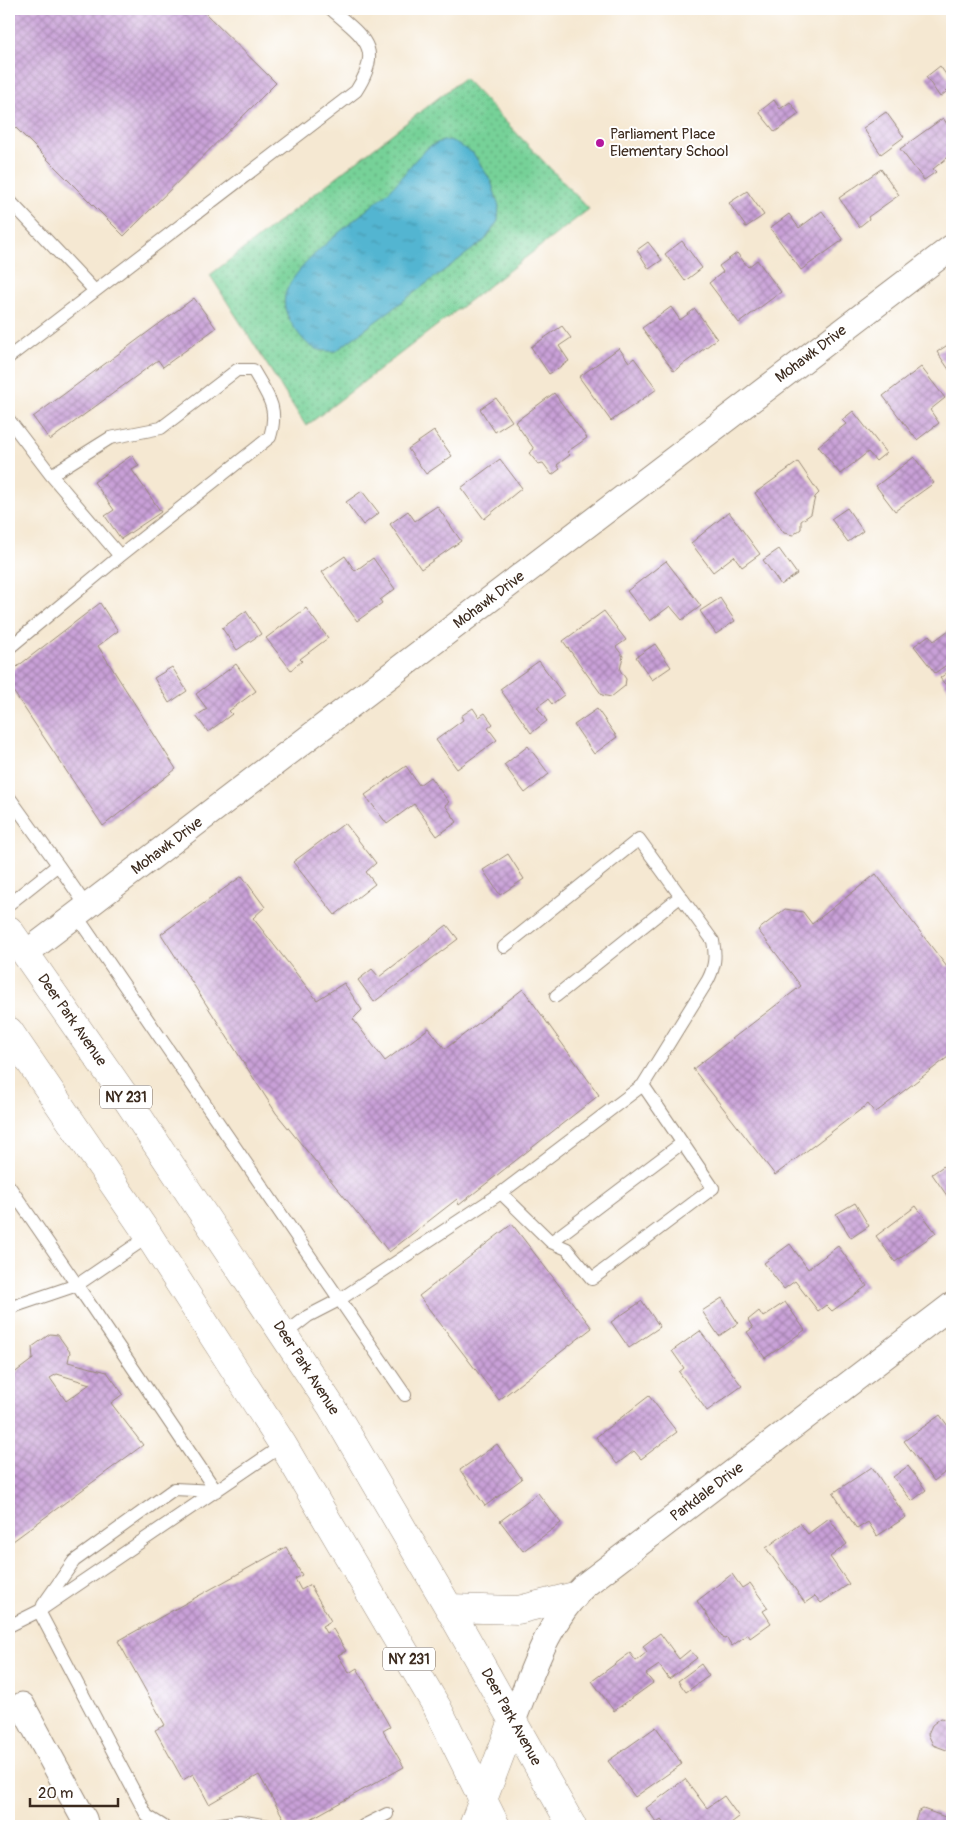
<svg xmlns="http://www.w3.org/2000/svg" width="961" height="1835" font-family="Pangolin,sans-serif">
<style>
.grass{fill:url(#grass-dots);stroke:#587e5b}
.water{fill:url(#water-ripples);stroke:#477078}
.building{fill:url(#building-cross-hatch);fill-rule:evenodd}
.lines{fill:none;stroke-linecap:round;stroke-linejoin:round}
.service-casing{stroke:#988978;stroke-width:14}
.minor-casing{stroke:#988978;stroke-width:27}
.tertiary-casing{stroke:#988978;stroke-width:29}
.primary-casing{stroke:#988978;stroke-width:29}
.service{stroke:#fff;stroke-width:12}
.minor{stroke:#fff;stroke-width:25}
.tertiary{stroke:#fff;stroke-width:28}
.primary{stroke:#fff;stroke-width:28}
.poi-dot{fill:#b5179e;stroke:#fff;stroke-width:2}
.labels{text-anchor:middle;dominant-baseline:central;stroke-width:4;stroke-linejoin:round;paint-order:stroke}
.shield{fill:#fff;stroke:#766a62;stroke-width:1}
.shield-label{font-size:14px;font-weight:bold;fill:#3b2a1e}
.poi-label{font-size:15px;fill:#3b2a1e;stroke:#fff;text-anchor:start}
.street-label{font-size:15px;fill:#3b2a1e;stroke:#fff}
</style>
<defs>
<pattern id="grass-dots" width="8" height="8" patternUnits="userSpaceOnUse" patternTransform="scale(1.25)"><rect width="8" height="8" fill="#76d198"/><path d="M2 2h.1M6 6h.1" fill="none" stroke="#62aa7b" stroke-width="1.8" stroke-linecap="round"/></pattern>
<pattern id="water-ripples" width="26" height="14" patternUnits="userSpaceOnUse" patternTransform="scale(1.25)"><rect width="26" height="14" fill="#53b5d1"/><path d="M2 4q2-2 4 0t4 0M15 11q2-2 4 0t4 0" fill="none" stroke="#4693a9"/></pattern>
<pattern id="building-cross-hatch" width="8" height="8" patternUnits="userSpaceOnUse" patternTransform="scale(1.25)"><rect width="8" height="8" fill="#c9a0d8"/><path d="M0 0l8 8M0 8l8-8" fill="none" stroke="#a483af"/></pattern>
</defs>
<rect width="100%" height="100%" fill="#fff"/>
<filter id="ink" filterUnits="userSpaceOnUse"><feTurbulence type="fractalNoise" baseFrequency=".02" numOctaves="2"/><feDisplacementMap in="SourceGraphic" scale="10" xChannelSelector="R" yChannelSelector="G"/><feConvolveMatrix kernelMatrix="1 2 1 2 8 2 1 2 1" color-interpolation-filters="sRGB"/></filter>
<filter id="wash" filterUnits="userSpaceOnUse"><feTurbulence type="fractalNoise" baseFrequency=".0096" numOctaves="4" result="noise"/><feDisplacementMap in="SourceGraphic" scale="20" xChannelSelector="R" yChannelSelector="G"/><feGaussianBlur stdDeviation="1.12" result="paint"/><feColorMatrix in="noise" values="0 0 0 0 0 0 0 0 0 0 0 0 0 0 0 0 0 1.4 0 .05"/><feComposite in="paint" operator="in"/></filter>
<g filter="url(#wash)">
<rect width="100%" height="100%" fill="#f5e8d2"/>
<path class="grass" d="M464,78l125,131 -283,217 -96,-151z"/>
<path class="water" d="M450,140l23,13 18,28 8,25 -1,15 -13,19 -149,111c-19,1 -27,-3 -38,-18 -8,-11 -16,-23 -13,-38 9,-34 79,-80 106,-106 14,-14 22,-30 38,-42 8,-5 13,-6 21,-7z"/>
<g id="blocks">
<path class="building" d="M9,9h192l75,74 -152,153 -114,-114 -1,2z
M940,66l12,17v4l-12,10 -14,-20z
M774,100l6,9 10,-7 9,12 -24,18 -16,-20z
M886,112l18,25 -23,17 -18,-26z
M943,118l9,13v23l-19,15 3,3 -12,8 -24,-31z
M881,169l18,26 -31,22 1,2 -10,8 -20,-29z
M747,191l17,24 -18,12 -17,-24z
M822,211l21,29 -42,30 -31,-42 19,-14 10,14z
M682,241l20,27 -17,13 -20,-27z
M648,242l14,18 -13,9 -12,-19z
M737,253l11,14 9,-7 24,32 -42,31 -30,-40 14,-11 -4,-6z
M194,298l22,30 -53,39 -5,-7 -108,80 -17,-23z
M671,307l9,13 15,-11 22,30 -43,32 -32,-43z
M562,326l9,12 -12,8 10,15 -20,13 -18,-27z
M952,342v32l-15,-22z
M619,348l10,14 5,-4 23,31 -46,32 -32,-44z
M921,367l24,31 -15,12 9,13 -22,17 -34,-44z
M554,393l33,45 -20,14 3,3 -13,10 3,4 -8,6 -9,-12 -5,1 -9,-11 5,-4 -19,-27z
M496,398l16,23 -17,11 -15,-23z
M853,411l33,42 -10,8 -8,-9 -28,22 -22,-28 28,-22 -4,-4z
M434,431l18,25 -26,18 -18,-25z
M132,455l7,11 -7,4 29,42 -40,27 -16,-23 9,-6 -20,-28z
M914,457l20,26 -39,28 -19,-25z
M500,459l22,29 -38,31 -23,-31z
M798,462l21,31 -4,4 -4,17 -10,7v8l-8,6 -9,-2 -29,-40z
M362,491l17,22 -16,12 -17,-23z
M437,506l24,35 -40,28 -31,-45 18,-13 7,10z
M847,508l16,23 -15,11 -17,-23z
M729,512l31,42 -18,13 -8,-11 -21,16 -22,-29z
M779,549l18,25 -16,11 -18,-25z
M345,556l10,15 18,-13 22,31 -15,11 2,3 -25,18 -35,-49z
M666,561l35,45 -19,14 -12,-14 -20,15 -23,-30z
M720,598l15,23 -19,13 -16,-23z
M100,603l18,28 -20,15 78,123 -73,57 -94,-141v-12z
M306,608l22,30 -28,21 2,2 -11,9 -25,-32z
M246,611l15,23 -24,16 -15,-22z
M604,611l22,29 -10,7 7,9 -3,14 6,9 -1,7 -14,11 -9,-2 -39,-54z
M949,630l3,5v26l-17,12 -21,-27 15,-11 5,6z
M655,644l16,23 -19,13 -16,-23z
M539,661l25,34 -12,9 -4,-5 -11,8 10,14 -16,12 -31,-44z
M236,664l20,27 -27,20 3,3 -24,18 -12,-16 11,-7 -11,-15z
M172,667l15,24 -18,12 -15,-25z
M952,669v24l-12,-15z
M473,708l6,9 6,-4 8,11 -5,4 9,12 -40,29 -21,-29 27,-20 -2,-4z
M597,709l20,28 -23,17 -20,-29z
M528,746l21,28 -24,19 -21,-28z
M406,766l13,19 11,-8 19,25 -4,3 12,17 -20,14 -23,-32 -27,20 -22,-29z
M345,823l31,40 -10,9 9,12 -40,31 -42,-53z
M508,854l16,25 -24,16 -17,-25z
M876,874l71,93 5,-4v91l-77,59 -7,-9 -93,71 -82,-106 108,-83 -43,-56 27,-21 18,3 9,12z
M242,876l23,31 -12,11 64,82 27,-17 18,27 -9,9 32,42 44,-33 16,21 78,-60 76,106 -140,110 -2,-6 -68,53 -113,-139 -115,-179z
M447,925l11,14 -84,63 -16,-22 14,-11 7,8z
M952,1160v43l-20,-29z
M855,1203l14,23 -18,12 -15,-24z
M916,1206l20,27 -41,29 -19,-26z
M512,1224l80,104 -93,72 -80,-104z
M790,1244l18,25 30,-23 29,40 -35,25 -6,-6 -8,6 -23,-30 -11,8 -20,-26z
M722,1298l16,25 -19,13 -17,-25z
M642,1301l18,26 -31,21 -18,-26z
M785,1302l20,28 -40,28 -18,-26 6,-4 -5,-8 11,-9 4,6z
M700,1331l42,55 -35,25 -28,-39 5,-4 -12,-17z
M50,1334l8,1 12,17 -2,10 39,10 16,22 -12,9 32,42 -134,99v-167l24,-18 -1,-12zM57,1374l33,10 -24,17 -16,-23z
M649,1396l28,36 -36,27 -7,-8 -17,13 -21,-27z
M940,1415l8,11 4,-2v43l-18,14 -30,-40z
M497,1444l25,35 -37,27 -25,-36z
M908,1466l18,24 -14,11 -19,-24z
M872,1467l34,50 -29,19 -9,-14 -11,7 -24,-36z
M538,1493l23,30 -38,28 -23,-30z
M829,1518l18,26 -17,13 19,27 -28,19 -6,-7 -10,7 -39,-55 34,-25 8,11z
M286,1547l16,28 -7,4 6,11 9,-5 21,36 -9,5 4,7 7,-4 13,22 -8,4 11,18 8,-5 33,59 -7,4 21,36 -106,59h-10l-29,-51 -50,29 -16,-30 -10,6 -28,-50 10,-5 -47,-84z
M732,1574l10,14 8,-5 18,25 -5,3 8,12 -21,15 -2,-4 -16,12 -5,-8 -3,1 -27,-38z
M660,1633l19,26 11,-9 7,8 -28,21 -10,-14 -13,9 7,9 -39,28 -22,-30 38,-28 6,8 11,-9 -4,-6z
M701,1664l8,12 -23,16 -8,-11z
M941,1718l11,3v31l-19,-7 -5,-11 4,-9z
M656,1727l26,37 -47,33 -27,-36z
M685,1779l22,29 17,-12 15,21 -12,9h-61l-5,-6 -4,3 -11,-15z
M952,1808v18l-38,-1 4,-13 5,-3 25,9z"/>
</g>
</g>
<g filter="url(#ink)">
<use href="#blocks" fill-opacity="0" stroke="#988978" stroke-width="1"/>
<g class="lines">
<g class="service-casing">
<path id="service" d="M9,200l86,91
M9,357l347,-266c28,-43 8,-53 -25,-82
M9,420l42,55 59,-37 51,-10 76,-58h16c15,26 26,37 17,67l-150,119 -111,92
M51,475l69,81
M9,797l49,68
M9,904l49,-39 29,42
M76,915l329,480
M556,996l125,-100
M9,1186l68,99 -68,23
M501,1193l50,49 16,7 25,30 121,-91 -70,-103
M149,1236l-72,49 139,206
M551,1242l131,-99
M285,1334l23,-18 31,-16 162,-107 142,-108 65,-105c7,-14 8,-24 5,-39l-74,-102 -135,108
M43,1605l31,-44 100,-72 42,2
M39,1611l108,205 16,10
M9,1626l30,-15 244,-166
M210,1826l29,-5 30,5
M363,1826l24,-12"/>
</g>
<g class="minor-casing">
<path id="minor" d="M26,953l926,-706
M22,1705l62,114 2,7
M513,1721c19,-48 34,-99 71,-135l368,-281"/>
</g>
<g class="tertiary-casing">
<path id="tertiary" d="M473,1826l40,-105"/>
</g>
<g class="primary-casing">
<path id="primary" d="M9,930l115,165 207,311 118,202 123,218
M9,1031l140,205 134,209 154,262 59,119
M449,1608l69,2 56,-14"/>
</g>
<use href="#service" class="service"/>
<use href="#minor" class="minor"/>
<use href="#tertiary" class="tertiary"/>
<use href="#primary" class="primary"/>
</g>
</g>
<circle class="poi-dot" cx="600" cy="143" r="5"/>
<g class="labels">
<g class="shield">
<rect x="100" y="1085.5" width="52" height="23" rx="4"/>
<rect x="383" y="1647.5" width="52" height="23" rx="4"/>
</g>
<g class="shield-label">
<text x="126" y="1097">NY 231</text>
<text x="409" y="1659">NY 231</text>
</g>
<g class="poi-label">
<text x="610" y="134">Parliament Place<tspan x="610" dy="17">Elementary School</tspan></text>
</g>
<g class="street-label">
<text transform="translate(811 354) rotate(-37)">Mohawk Drive</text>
<text transform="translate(489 600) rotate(-37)">Mohawk Drive</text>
<text transform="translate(167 846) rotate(-37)">Mohawk Drive</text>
<text transform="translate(72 1020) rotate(55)">Deer Park Avenue</text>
<text transform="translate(306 1368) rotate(57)">Deer Park Avenue</text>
<text transform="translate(707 1492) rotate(-37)">Parkdale Drive</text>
<text transform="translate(511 1717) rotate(61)">Deer Park Avenue</text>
</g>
</g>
<rect width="961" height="1835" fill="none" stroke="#fff" stroke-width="30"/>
<path d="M30 1798v8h88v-8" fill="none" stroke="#3b2a1e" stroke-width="2.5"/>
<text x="38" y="1798" font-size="15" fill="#3b2a1e" stroke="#ffffff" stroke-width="4" paint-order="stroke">20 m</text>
</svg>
